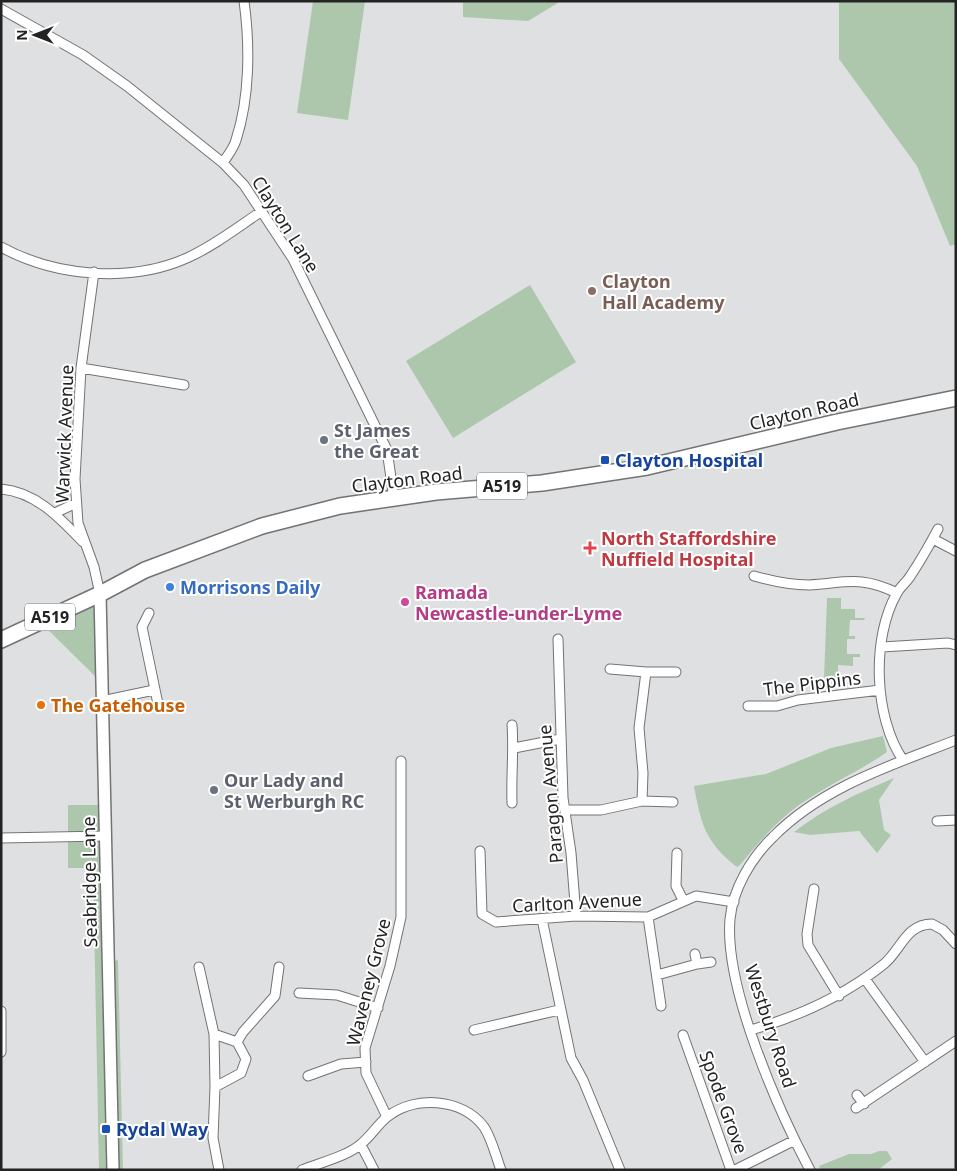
<svg xmlns="http://www.w3.org/2000/svg" width="957" height="1171" font-family="'Noto Sans',sans-serif">
<style>
.green{fill:#adc7ac}
.lines{fill:none;stroke-linecap:round;stroke-linejoin:round}
.minor-casing{stroke:#737376;stroke-width:11}
.tertiary-casing{stroke:#737376;stroke-width:14}
.primary-casing{stroke:#737376;stroke-width:18}
.minor{stroke:#fff;stroke-width:9}
.tertiary{stroke:#fff;stroke-width:11}
.primary{stroke:#fff;stroke-width:15}
.education-dot{fill:#8d6e63;stroke:#fff;stroke-width:2}
.worship-dot{fill:#6b7280;stroke:#fff;stroke-width:2}
.transit-dot{fill:#1a4fb4;stroke:#fff;stroke-width:2}
.health-dot{fill:#e0444e;stroke:#fff;stroke-width:2}
.shop-dot{fill:#3f7fe0;stroke:#fff;stroke-width:2}
.hotel-dot{fill:#d1479c;stroke:#fff;stroke-width:2}
.food-dot{fill:#e8710a;stroke:#fff;stroke-width:2}
.labels{text-anchor:middle;dominant-baseline:central;stroke-width:4;stroke-linejoin:round;paint-order:stroke}
.shield{fill:#fff;stroke:#656566;stroke-width:1}
.shield-label{font-size:16px;font-weight:bold;fill:#232324}
.street-label{font-size:18px;fill:#232324;stroke:#fff}
.education-label{font-size:18px;font-weight:bold;fill:#785e54;stroke:#fff;text-anchor:start}
.worship-label{font-size:18px;font-weight:bold;fill:#5b616d;stroke:#fff;text-anchor:start}
.transit-label{font-size:18px;font-weight:bold;fill:#164399;stroke:#fff;text-anchor:start}
.health-label{font-size:18px;font-weight:bold;fill:#be3a42;stroke:#fff;text-anchor:start}
.shop-label{font-size:18px;font-weight:bold;fill:#366cbe;stroke:#fff;text-anchor:start}
.hotel-label{font-size:18px;font-weight:bold;fill:#b23c85;stroke:#fff;text-anchor:start}
.food-label{font-size:18px;font-weight:bold;fill:#c56008;stroke:#fff;text-anchor:start}
</style>
<rect width="100%" height="100%" fill="#dfe0e2"/>
<path class="green" d="M313,1h52l-17,119 -51,-7z
M463,1h98l-33,20 -65,-4z
M839,1h117v243l-6,2 -33,-80 -78,-107z
M530,285l46,77 -123,76 -47,-77z
M100,594l2,89 -62,-61z
M827,598h14v11h14v9h10l-1,2h-14l-1,16h6v3h-8v15h13v3h-7v9l-15,-1v14l-14,-1z
M883,736l4,16c-26,18 -55,31 -82,49 -26,17 -46,41 -65,64l-3,2c-32,-25 -36,-43 -43,-81l72,-12 65,-26z
M894,778l-15,22 5,30 7,5 -14,18 -18,-22 -49,4 -16,-3c31,-24 64,-39 100,-54z
M105,802l4,160 9,-2 5,210h-24l-6,-302h-25v-63h30z
M879,1151h8l5,8 -14,11h-57l-2,-4 30,-12h22z"/>
<g class="lines">
<g class="minor-casing">
<path id="minor" d="M1,9l82,46 44,31 96,77 21,22 49,74 94,191 7,49
M223,163c4,-7 11,-15 13,-23 14,-43 14,-95 8,-139
M1,247c55,30 130,36 186,11 27,-12 51,-31 75,-47
M94,272l-13,96 -6,111 3,44 16,44 6,27
M81,368l103,17
M1,489c35,3 59,29 82,53
M55,513l21,-10
M933,539l23,12
M754,576c18,5 36,9 55,9 37,-2 51,-10 88,8
M149,613l-7,14 16,77
M558,639l5,159 8,55 5,63
M882,647l66,-4 8,2
M610,669l36,3h30
M102,701l52,-11
M748,706h29l21,-6 82,-10
M514,748l46,-9
M903,760c-29,-42 -32,-122 -6,-167 3,-6 10,-11 14,-18 10,-15 19,-31 27,-46
M642,801l31,1
M512,803c-1,-27 2,-52 0,-78
M565,810h36l41,-9 1,-28 -4,-45 7,-56
M937,821l19,-1
M1,838l105,-2
M480,851l2,63 14,8 80,-6 72,1 48,-21 38,6
M677,853l-1,33 7,14
M814,889l-7,45 1,11 31,51
M648,917l13,89
M542,919l29,139 12,22 37,90
M697,964l14,-2
M199,967l15,67 1,53 -2,51 6,32
M657,975l40,-11 -2,-10
M865,979l60,83
M299,993l38,2 41,13
M1,1011v41
M474,1030l85,-20
M751,1030c49,-14 93,-34 133,-66 17,-14 22,-40 48,-40l11,6 13,14
M214,1034l23,8 9,17 -5,14 -26,14
M683,1035l48,135
M237,1042l6,-10 32,-36 4,-29
M308,1076l33,-12 25,-2
M857,1095l7,9
M856,1108l100,-67
M387,1117l-21,-44 -1,-25 25,-82 11,-49v-156
M361,1145l13,25
M302,1170c17,-7 46,-14 59,-26 10,-8 17,-20 26,-27 28,-22 75,-19 97,10 8,12 12,30 17,43
M735,1170l60,-30
M810,1170c-32,-60 -86,-183 -80,-251 3,-30 21,-61 43,-82 49,-50 119,-72 183,-97"/>
</g>
<g class="tertiary-casing">
<path id="tertiary" d="M100,594l13,576"/>
</g>
<g class="primary-casing">
<path id="primary" d="M1,640l99,-46 45,-24 117,-44 78,-20 96,-14 106,-9 105,-16 190,-45 119,-24"/>
</g>
<use href="#minor" class="minor"/>
<use href="#tertiary" class="tertiary"/>
<use href="#primary" class="primary"/>
</g>
<circle class="education-dot" cx="592" cy="291" r="5"/>
<g class="worship-dot">
<circle cx="324" cy="440" r="5"/>
<circle cx="214" cy="790" r="5"/>
</g>
<g class="transit-dot">
<rect x="600" y="455" width="10" height="10" rx="2.5"/>
<rect x="101" y="1124" width="10" height="10" rx="2.5"/>
</g>
<path class="health-dot" d="M587.5 540.5h5v5h5v5h-5v5h-5v-5h-5v-5h5z"/>
<circle class="shop-dot" cx="170" cy="587" r="5"/>
<circle class="hotel-dot" cx="405" cy="602" r="5"/>
<circle class="food-dot" cx="41" cy="705" r="5"/>
<g class="labels">
<g class="shield">
<rect x="477" y="472.5" width="50" height="27" rx="4"/>
<rect x="25" y="603.5" width="50" height="27" rx="4"/>
</g>
<g class="shield-label">
<text x="502" y="486">A519</text>
<text x="50" y="617">A519</text>
</g>
<g class="street-label">
<text transform="translate(286 224) rotate(58)">Clayton Lane</text>
<text transform="translate(804 411) rotate(-13)">Clayton Road</text>
<text transform="translate(64 434) rotate(-88)">Warwick Avenue</text>
<text transform="translate(407 479) rotate(-7)">Clayton Road</text>
<text transform="translate(812 683) rotate(-7)">The Pippins</text>
<text transform="translate(550 794) rotate(-95)">Paragon Avenue</text>
<text transform="translate(89 882) rotate(-91)">Seabridge Lane</text>
<text transform="translate(577 902) rotate(-3)">Carlton Avenue</text>
<text transform="translate(368 982) rotate(-76)">Waveney Grove</text>
<text transform="translate(771 1026) rotate(72)">Westbury Road</text>
<text transform="translate(724 1102) rotate(70)">Spode Grove</text>
</g>
<g class="education-label">
<text x="602" y="281">Clayton<tspan x="602" dy="21">Hall Academy</tspan></text>
</g>
<g class="worship-label">
<text x="334" y="430">St James<tspan x="334" dy="21">the Great</tspan></text>
<text x="224" y="780">Our Lady and<tspan x="224" dy="21">St Werburgh RC</tspan></text>
</g>
<g class="transit-label">
<text x="615" y="460">Clayton Hospital</text>
<text x="116" y="1129">Rydal Way</text>
</g>
<g class="health-label">
<text x="601" y="538">North Staffordshire<tspan x="601" dy="21">Nuffield Hospital</tspan></text>
</g>
<g class="shop-label">
<text x="180" y="587">Morrisons Daily</text>
</g>
<g class="hotel-label">
<text x="415" y="592">Ramada<tspan x="415" dy="21">Newcastle-under-Lyme</tspan></text>
</g>
<g class="food-label">
<text x="51" y="705">The Gatehouse</text>
</g>
</g>
<rect width="957" height="1171" fill="none" stroke="#232324" stroke-width="5"/>
<g transform="translate(35 35) rotate(270)" stroke="#ffffff" stroke-width="4" paint-order="stroke">
<path d="M0-4L9 19L0 12L-9 19Z" fill="#232324"/>
<text y="-8" font-size="14" font-weight="bold" text-anchor="middle" fill="#232324">N</text>
</g>
</svg>
